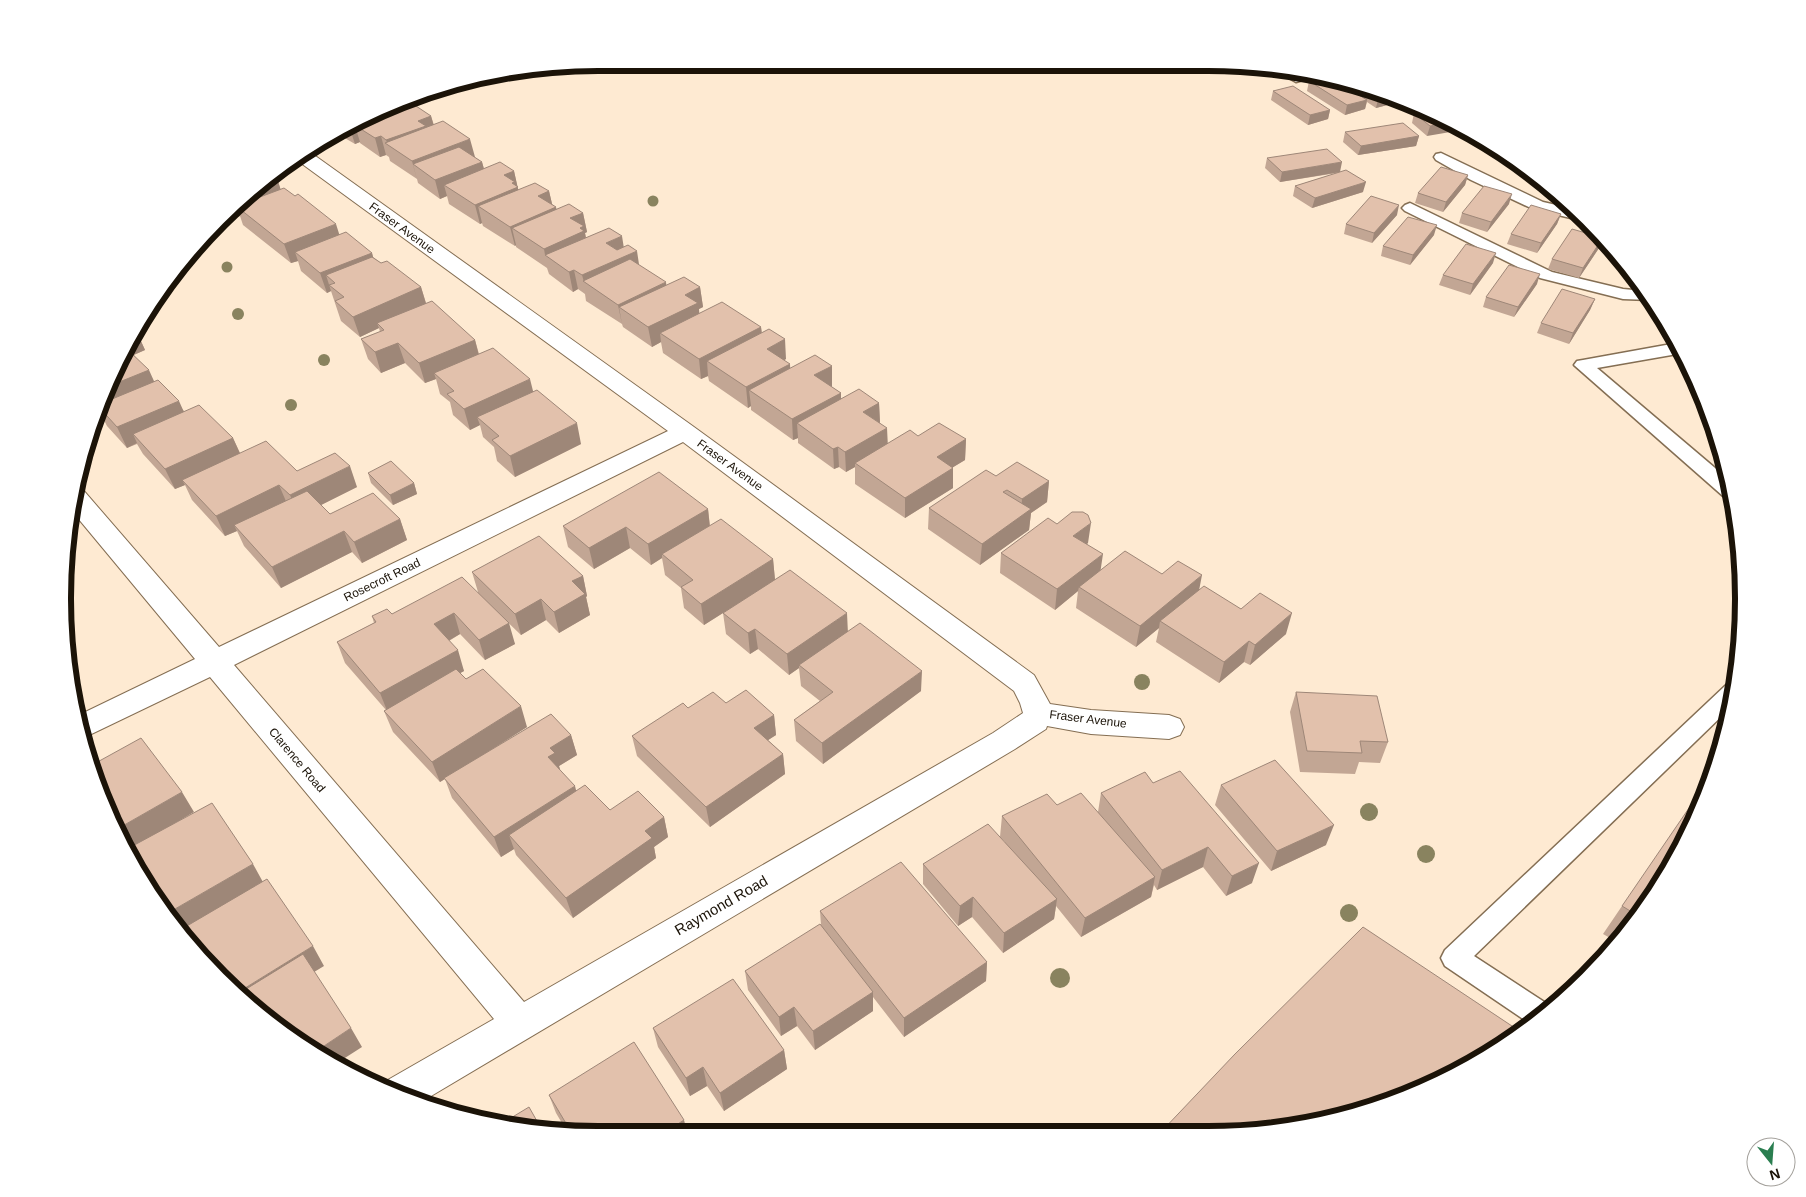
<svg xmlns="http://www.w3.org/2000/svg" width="1806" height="1197" font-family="Helvetica,sans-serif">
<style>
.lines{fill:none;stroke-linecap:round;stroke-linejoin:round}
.lane-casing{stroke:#846e53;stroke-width:3}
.street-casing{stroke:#846e53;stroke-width:2}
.lane{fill:#fff;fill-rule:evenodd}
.street{fill:#fff;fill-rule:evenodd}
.tree{fill:#89835f}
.wall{fill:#c2a694}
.shaded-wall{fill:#9e8778}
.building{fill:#e2c1ac;stroke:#9e8778}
.labels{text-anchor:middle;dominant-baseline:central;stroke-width:4;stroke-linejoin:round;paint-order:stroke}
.street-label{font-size:12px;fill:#1b1308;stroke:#fff}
.near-street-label{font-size:15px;fill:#1b1308;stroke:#fff}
.rim{fill:none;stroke:#1b1308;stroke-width:6}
</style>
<rect width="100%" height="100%" fill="#feead2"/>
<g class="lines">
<g class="lane-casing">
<path id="lane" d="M1302,73l15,3 -21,6 -7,-4 2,-3z
M1441,153l102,49 31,7 9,10 -4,1 -46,-11 -62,-29 -35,-20 -2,-3 2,-3z
M1410,203l142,69 71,17 21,2 6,9 -27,-1 -83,-21 -135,-67 -3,-3 3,-3z
M1677,343l6,10 -86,15 131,111 3,18 -8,-1 -149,-131 3,-4 6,-1z
M1734,682l2,1 -7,26 -255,247 78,51 -20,18 -87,-59 -4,-8 4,-8 281,-265z"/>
</g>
<g class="street-casing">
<path id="street" d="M307,150l387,277 340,248 16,29 41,6 78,5 11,4 4,8 -4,8 -11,4 -78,-5 -44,-8 -1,3 -31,20 -594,353 -38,-15 3,-6 108,-62 -284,-342 -129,62 -4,-23 118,-57 -123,-148 4,-22 8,2 135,156 449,-216 -374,-273zM683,442l331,249 6,12 3,10 -30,20 -469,269 -290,-337z"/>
</g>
<use href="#lane" class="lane"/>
<use href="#street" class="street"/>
</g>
<g class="tree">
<circle cx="653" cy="201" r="5.5"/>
<circle cx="227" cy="267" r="5.5"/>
<circle cx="238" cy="314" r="6"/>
<circle cx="324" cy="360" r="6"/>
<circle cx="291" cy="405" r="6"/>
<circle cx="1142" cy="682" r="8"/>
<circle cx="1369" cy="812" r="9"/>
<circle cx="1426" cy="854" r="9"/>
<circle cx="1349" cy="913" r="9"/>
<circle cx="1060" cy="978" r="10"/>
</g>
<path class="wall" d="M1309,81l29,1v-1l42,10 17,7 -2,5 -19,5 -9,-6 -2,7 -20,6 -38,-24z
M1273,91l57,19 -2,9 -20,6 -37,-25z
M394,107l2,3 35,6 3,9 40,32 8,5 2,7 30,2 4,19 31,1 3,13 4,5 27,4 4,19 -2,1 1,4 38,10 15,18 27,21 34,1 3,20 -4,2v4l62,14 1,6 24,26 -2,1 6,8 42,-2v21l9,6v6l38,4 1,20 7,21 31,-8 48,3 -1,21 -12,7v21l-48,30 -50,-34v-17l-9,5 -7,-5 -5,2 -36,-26v-5l-5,2 -42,-30v-4l-3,2 -39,-27 -1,-5 -7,3 -38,-26 -2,-11 -9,5 -29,-20 -1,-3 -36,-23 -1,-7 -7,-5 -5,3 -24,-18 -2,-6 -31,-21v-2l-1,1 -32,-20 -1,-3 -2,1 -31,-20 -2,-8 -7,3 -22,-16 -1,-4 -27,-18 -1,-4 -3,-2 -6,2 -20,-14v-1l-5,2 -12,-7 -1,-5z
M1414,113l30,5 -17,18 -15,-13z
M1345,132l74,4 -3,10 -58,9 -15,-13z
M1473,137l18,12 -18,-10z
M1267,158l73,14 23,20 -51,16 -19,-12 2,-10 42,-13 -57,9 -15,-14z
M1468,175l-3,10 -22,27 -28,-9 3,-10z
M272,176l6,5 2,8 59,46 33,18 1,4 8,6 40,24 5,16 49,37 4,14 54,37 48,53 -66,33 -18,-16 -3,-14 -11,-10 -3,-12 -10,5 -17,-15 -3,-13 -10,-8 -4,-15 -11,4 -20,-20 -24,10 -13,-14 -7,-20 19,-7 -1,-4 -19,9 -19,-16 -10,-30 -4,2 -26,-22 -3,-10 -7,2 -48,-38 -3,-9 -6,2 -6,-5z
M1509,204l-22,28 -28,-9 3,-10z
M1561,214l-4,10 -20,29 -30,-9 4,-10z
M1397,215l-25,28 -28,-9 2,-10z
M1434,235l-24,30 -29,-9 2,-10z
M1602,239l-3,9 -20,30 -31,-9 4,-10z
M1493,263l-23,32 -31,-10 4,-10z
M1537,284l-23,33 -31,-10 3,-10z
M1595,299l-5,11 -21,34 -32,-11 4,-10z
M140,331l3,6 -3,2 5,11 -11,5 20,27 30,29 49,27 7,15 57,18 60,16 -36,18 9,9 70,5 7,21 -45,23 -10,-11 -71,36 -37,-42 -7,-15 -12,5 -33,-36 -7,-15 -10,4 -32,-35 -6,-10 -10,4 -20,-22 -6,-12 -3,2 -2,-2 7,-20z
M368,473l46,10 3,11 -24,11 -22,-22z
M996,476l53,5 -2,21 -16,11 -2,17 -49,35 -52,-36 1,-21z
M708,509l2,17 63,33 2,21 73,51 73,60 -98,73 -27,-23 -2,-21 26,-19 -19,-15 -2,-18 -10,7 -31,-26 -8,5 -24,-20 -3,-21 38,-24 -57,36 -20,-17 -3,-20 -16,-13 -3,-17 -11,7 -21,-17 -36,21 -26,-22 -5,-21z
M1088,543l-1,1 13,26 62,4 79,35 45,25 -36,31 -6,-3 -25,21 -63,-41 3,-14 -23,19 -60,-39 2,-17 -23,19 -55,-37 1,-20z
M472,572l111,4 4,20 -1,1 4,18 -31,18 -13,-13 -25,15 -22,-21 16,30 -30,16 -25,-26 -11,7 15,30 -4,2 6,6 61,48 -37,24 81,-16 6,20 -18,11 1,4 16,21 34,19 54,7 4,20 -14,10 2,11 -83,60 -57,-63 -2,-6 -13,8 -49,-59 -7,-19 -5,3 -47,-50 -9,-21 2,-1 -41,-47 -8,-21 37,-19 -2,-7 20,-2 86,-22z
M1296,692l92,50 -8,21 -21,-1 -4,12 -55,-2 -10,-60z
M726,703l48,12 2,20 -8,5 15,14 2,20 -75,53 -73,-71 -5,-20 56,-28z
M1153,783l99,100 -26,13 -23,-29 -46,23 -3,-5 -3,12 -70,40 -25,-31 -2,13 -51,34 -31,-36 -14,9 -35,-42v-20l82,-22 -5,-5 2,-21 55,-11 41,7 3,-19z
M1221,785l105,60 -55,26 -56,-66z
M1672,867l-55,75 -14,-8 19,-28z
M820,911l167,51 -1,19 -82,56 -31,-40v14l-58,39 -18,-24 -16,10 -33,-46 -3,-19 76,-46z
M653,1028l131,22 3,19 -63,42 -17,-25 -17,10 -32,-49z
M549,1095l138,36 -121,-1 -10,-17z"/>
<path class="shaded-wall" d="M1391,95l6,3 -2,5 -19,5 2,-9z
M1367,100l-2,9 -20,6 2,-10z
M396,109l5,18 -45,-1 19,-10z
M1330,110l-2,9 -20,6 2,-10z
M431,116l5,18 -48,11 -2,-5 32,-19z
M1452,122l10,8 -35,6 3,-10z
M355,126l5,16 -5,2 -5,-15z
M381,136l5,19 -6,2 -5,-19z
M1419,136l-3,10 -58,9 3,-9z
M470,139l5,18 -62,7 4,16 -5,-19z
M482,162l5,18 -43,5 3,11 -7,3 -5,-19z
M1342,162l-2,10 -60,10 2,-10z
M514,171l8,35h-44l4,17 -2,1 -5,-19 29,-30z
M1468,175l-3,10 -22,27 3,-10z
M278,181l6,19 -48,6 22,-18z
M1366,182l-3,10 -51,16 3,-10z
M549,191l4,17 3,-1 4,19 -48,2 4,17 -1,1 -5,-19 28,-31z
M1512,194l-3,10 -22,28 4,-10z
M1399,205l-2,10 -25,28 2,-10z
M236,206l4,10 -6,2 -3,-8z
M583,213l4,19 -2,1 2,13 -42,9 -1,-6 26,-31z
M1561,214l-4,10 -20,29 4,-10z
M336,224l6,19 -47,9 3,9 -7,2 -7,-19z
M1437,225l-3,10 -24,30 3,-10z
M622,236l3,19 -19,-12z
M1602,239l-3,9 -20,30 4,-10z
M637,251l3,20 -56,11 -2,-7z
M372,253l5,19 -51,3 5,16 -4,2 -7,-20z
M1496,253l-3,10 -23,32 3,-11z
M574,270l4,19 -5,3 -4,-20z
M1540,274l-3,10 -23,33 4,-10z
M666,282l2,20 -49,5 3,17 -4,-19z
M421,287l6,20 -50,16 2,5 -19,9 -7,-20z
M700,287l3,20 -4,2 1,14 -40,10 1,9 -9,5 -4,-20 37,-32z
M1595,299l-5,11 -21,34 4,-11z
M761,327l2,20 -56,14 1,15 -7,3 -2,-20z
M140,331l3,6 -3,2 5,11 -14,6 -18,21z
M785,339l1,20 -18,10 -1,-20z
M475,340l5,20 -46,13 2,6 -11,4 -6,-20z
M398,343l7,20 -24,10 -6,-21z
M790,364l1,20 -42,6 2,16 -3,2 -2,-21z
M832,366v20l-17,9 -1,-20z
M149,370l9,20 -59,17 4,-13 4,-7z
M530,379l5,20 -58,18 3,8 -10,5 -6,-21z
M841,393v20l-44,10 1,15 -5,2 -1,-21z
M179,401l9,20 -55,13 4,9 -10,5 -10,-21z
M879,403l1,20 -17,-11z
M98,408l3,6 -3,2 -2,-2z
M577,423l4,21 -66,33 -5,-21z
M887,428l1,20 -33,15v4l-9,5 -1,-20z
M233,438l9,20 -60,22 3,5 -10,4 -10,-20z
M966,439l-1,21 -28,17v-20z
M838,447l1,20 -5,2 -1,-20z
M350,466l7,21 -58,29 -9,-21z
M953,468v20l-48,30v-20z
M1049,481l-2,21 -16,11 -2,17 -49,35 2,-21 39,-28 1,-17z
M414,483l3,11 -24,11 -3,-10z
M279,485l9,21 -54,19 3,6 -12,5 -9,-20z
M708,509l2,20 -48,25v4l-11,7 -3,-21z
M400,519l7,21 -45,23 -8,-21z
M1091,523l-3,20 -18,13 3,-20z
M626,527l4,21 -36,21 -5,-21z
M344,531l8,21 -71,36 -9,-21z
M1103,554l-3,20 -21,13 -1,4 -23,19 2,-21z
M773,559l2,21 -71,45 -3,-21z
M1202,575l-4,21 -38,25 -1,7 -23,19 4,-21z
M583,576l4,20 -1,1 4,18 -31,18 -5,-21 18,-31z
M541,599l5,21 -25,15 -6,-21z
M454,613l6,21 -19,11 -7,-21z
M847,613l1,21 -49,31v3l-10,7 -2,-21z
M1292,613l-6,21 -36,31 5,-20z
M509,623l6,21 -30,16 -6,-20z
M755,629l3,20 -8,5 -2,-21z
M1249,641l-5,21 -25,21 5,-21z
M458,650l6,21 -76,42 -8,-20z
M922,671l-1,20 -98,73 -1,-21z
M521,706l6,21 -87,55 -8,-20z
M774,715l2,20 -20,13 -2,-20z
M571,735l6,20 -18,11 2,7 -13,-16 2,-9z
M783,754l2,20 -75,53 -4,-20z
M575,786l5,20 -71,29 5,14 -13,8 -7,-20z
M182,792l12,20 -66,39 -9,-23z
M664,817l4,20 -14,10 2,11 -83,60 -7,-20 79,-67z
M1334,825l-8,20 -55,26 6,-20z
M1208,847l-5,20 -46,23 5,-20z
M1259,863l-7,20 -26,13 6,-20z
M253,864l11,20 -82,49 -14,-20z
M1155,877l-4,20 -70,40 4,-19z
M973,897l-1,20 -14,9 2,-20z
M1057,899l-3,20 -51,34 1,-20z
M313,946l11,20 -69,42 -10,-7 -8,-8z
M987,962l-1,19 -82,56v-19z
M873,992v19l-58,39 -2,-19z
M794,1007l3,19 -16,10 -2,-19z
M351,1028l11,19 -25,16 -19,-13z
M784,1050l3,19 -63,42 -4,-18z
M703,1067l4,19 -17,10 -4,-18z
M684,1120l3,11h-20z"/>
<path class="building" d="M1324,78l12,3 31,19 -20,5 -38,-24z
M1293,86l37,24 -20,5 -37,-24z
M1357,86l23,5 11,4 -13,4z
M413,104l18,12 -13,5 8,5 -40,14 -5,-4 -6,2 -19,-12 9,-5z
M393,107l3,2 -21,7z
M1428,111l16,7 8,4 -22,4 -16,-13z
M443,121l27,18 -58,22 -27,-18z
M1403,123l16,13 -58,10 -16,-14z
M459,147l23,15 -47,18 -22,-16z
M1327,149l15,13 -60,10 -15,-14z
M500,162l14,9 -10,4 11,7 -3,1 6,4 -43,18 -31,-20z
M1441,167l27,8 -22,27 -28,-9z
M1346,170l20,12 -51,16 -20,-12z
M272,176l6,5 -20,7z
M535,183l14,8 -11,5 18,11 -46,20 -32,-21z
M1484,186l28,8 -21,28 -29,-9z
M284,188l11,8 3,-2 38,30 -52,20 -48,-38z
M1371,196l28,9 -25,28 -28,-9z
M569,204l14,9 -13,5 14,8 -4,2 4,3 -40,18 -32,-21z
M1531,205l30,9 -20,29 -30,-9z
M1408,217l29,8 -24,30 -30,-9z
M609,228l13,8 -16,7 11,7 11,-5 9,6 -55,24 -8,-5 -5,2 -24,-17z
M1572,229l28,8 2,2 -19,29 -31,-9z
M346,232l26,21 -52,20 -25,-21z
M1466,244l30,9 -23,31 -30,-9z
M372,257l9,6 6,-2 34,26 -68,30 -18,-16 9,-4 -15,-12 6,-2 -9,-8z
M630,259l36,23 -48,23 -35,-24z
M1509,265l31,9 -22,33 -32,-10z
M684,277l16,10 -15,8 13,8 -50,24 -29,-20z
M1562,289l33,10 -22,34 -32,-10z
M432,301l43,39 -56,23 -21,-20 -23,9 -14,-13 23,-9 -7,-7z
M722,302l39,25 -62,32 -39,-26z
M769,329l16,10 -18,10 23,15 -44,23 -39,-26z
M493,348l37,31 -66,30 -17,-15 7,-3 -20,-18z
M128,350l21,20 -42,17z
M815,355l17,11 -18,9 27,18 -49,26 -43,-29z
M158,380l21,21 -62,26 -18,-20 1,-3z
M859,389l20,14 -16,9 24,16 -42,24 -7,-5 -5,2 -36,-26z
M537,390l40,33 -67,33 -18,-16 7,-4 -22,-19z
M199,405l34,33 -68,31 -32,-35z
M939,423l27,16 -29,18 16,11 -48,30 -50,-35 55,-33 8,6z
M266,441l31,30 38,-18 15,13 -60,29 -11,-10 -63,31 -34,-36z
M391,461l23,22 -24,12 -22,-22z
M1017,462l32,19 -27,18 -15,-9 -4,2 28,17 -49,35 -53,-36 57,-38 10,6z
M659,472l49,37 -60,35 -22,-17 -37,21 -26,-22z
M307,491l23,23 43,-21 27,26 -46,23 -10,-11 -72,36 -38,-42z
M1072,512h11l5,3 3,8 -18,13 30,18 -46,35 -56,-36 47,-35 9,6z
M721,519l52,40 -72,45 -20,-17 12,-7 -31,-26z
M539,536l44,40 -11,5 13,13 -31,18 -13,-13 -26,15 -43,-42z
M1125,551l37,23 16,-13 24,14 -62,51 -61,-39z
M790,570l57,43 -60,41 -32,-25 -7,4 -25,-20z
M462,577l47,46 -30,17 -25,-27 -20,11 24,26 -78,43 -43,-51 39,-20 -4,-6 15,-7 5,5z
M1204,586l37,23 19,-16 32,20 -37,32 -6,-4 -25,21 -64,-41z
M860,623l62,48 -100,72 -28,-23 39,-28 -34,-27z
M456,669l10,10 17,-10 38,37 -89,56 -48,-51z
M746,690l28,25 -20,13 29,26 -77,53 -74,-71 51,-33 5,5 25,-16 13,11z
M1296,692l81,4 11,46 -28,-1 2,12 -55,-2z
M551,714l20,21 -21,13 5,5 -7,4 27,29 -81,51 -50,-59z
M141,738l41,54 -63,36 -27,-63z
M1275,760l59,65 -57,26 -56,-66z
M1715,770l-43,97 -35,48 -15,-9z
M1180,771l79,92 -27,13 -24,-29 -46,23 -61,-77 44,-21 8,11z
M585,785l25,25 28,-19 26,26 -19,14 7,7 -86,60 -57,-63z
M1081,793l74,84 -70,41 -83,-102 45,-22 10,11z
M212,803l41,61 -85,49 -34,-46 -7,-18z
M988,824l69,75 -53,34 -31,-36 -13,9 -37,-42z
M901,862l86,100 -83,56 -84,-107z
M267,879l46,67 -76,47 -42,-41 -15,-22z
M820,924l53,68 -60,39 -19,-24 -15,10 -34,-46z
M1363,927l158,105 -77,47 -98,37 -104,17h-82l75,-79z
M303,954l48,74 -33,22 -73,-49 -7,-7z
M733,979l51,71 -64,43 -17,-26 -17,11 -33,-50z
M634,1042l50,78 -17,11 -97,-1 -21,-35z
M529,1107l13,23h-14l-27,-6z"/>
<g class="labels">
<g class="street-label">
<text transform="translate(402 228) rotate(36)">Fraser Avenue</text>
<text transform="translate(730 465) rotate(36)">Fraser Avenue</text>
<text transform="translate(382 580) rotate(-26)">Rosecroft Road</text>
<text transform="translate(1088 719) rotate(7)">Fraser Avenue</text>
<text transform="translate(297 760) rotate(50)">Clarence Road</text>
</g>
<g class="near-street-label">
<text transform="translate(721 905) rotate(-30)">Raymond Road</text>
</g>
</g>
<path d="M0 0H1806V1197H0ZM598 71H1208A527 527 0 0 1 1735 598V599A527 527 0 0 1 1208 1126H598A527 527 0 0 1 71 599V598A527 527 0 0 1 598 71Z" fill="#fff" fill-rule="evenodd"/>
<path class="rim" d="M598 71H1208A527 527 0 0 1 1735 598V599A527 527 0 0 1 1208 1126H598A527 527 0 0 1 71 599V598A527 527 0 0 1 598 71Z"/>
<g transform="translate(1771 1162) rotate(163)"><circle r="24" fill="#ffffff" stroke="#a4a19c"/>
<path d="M0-4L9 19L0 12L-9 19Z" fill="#2a7e50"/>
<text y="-8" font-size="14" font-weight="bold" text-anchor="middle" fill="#1b1308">N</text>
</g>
</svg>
